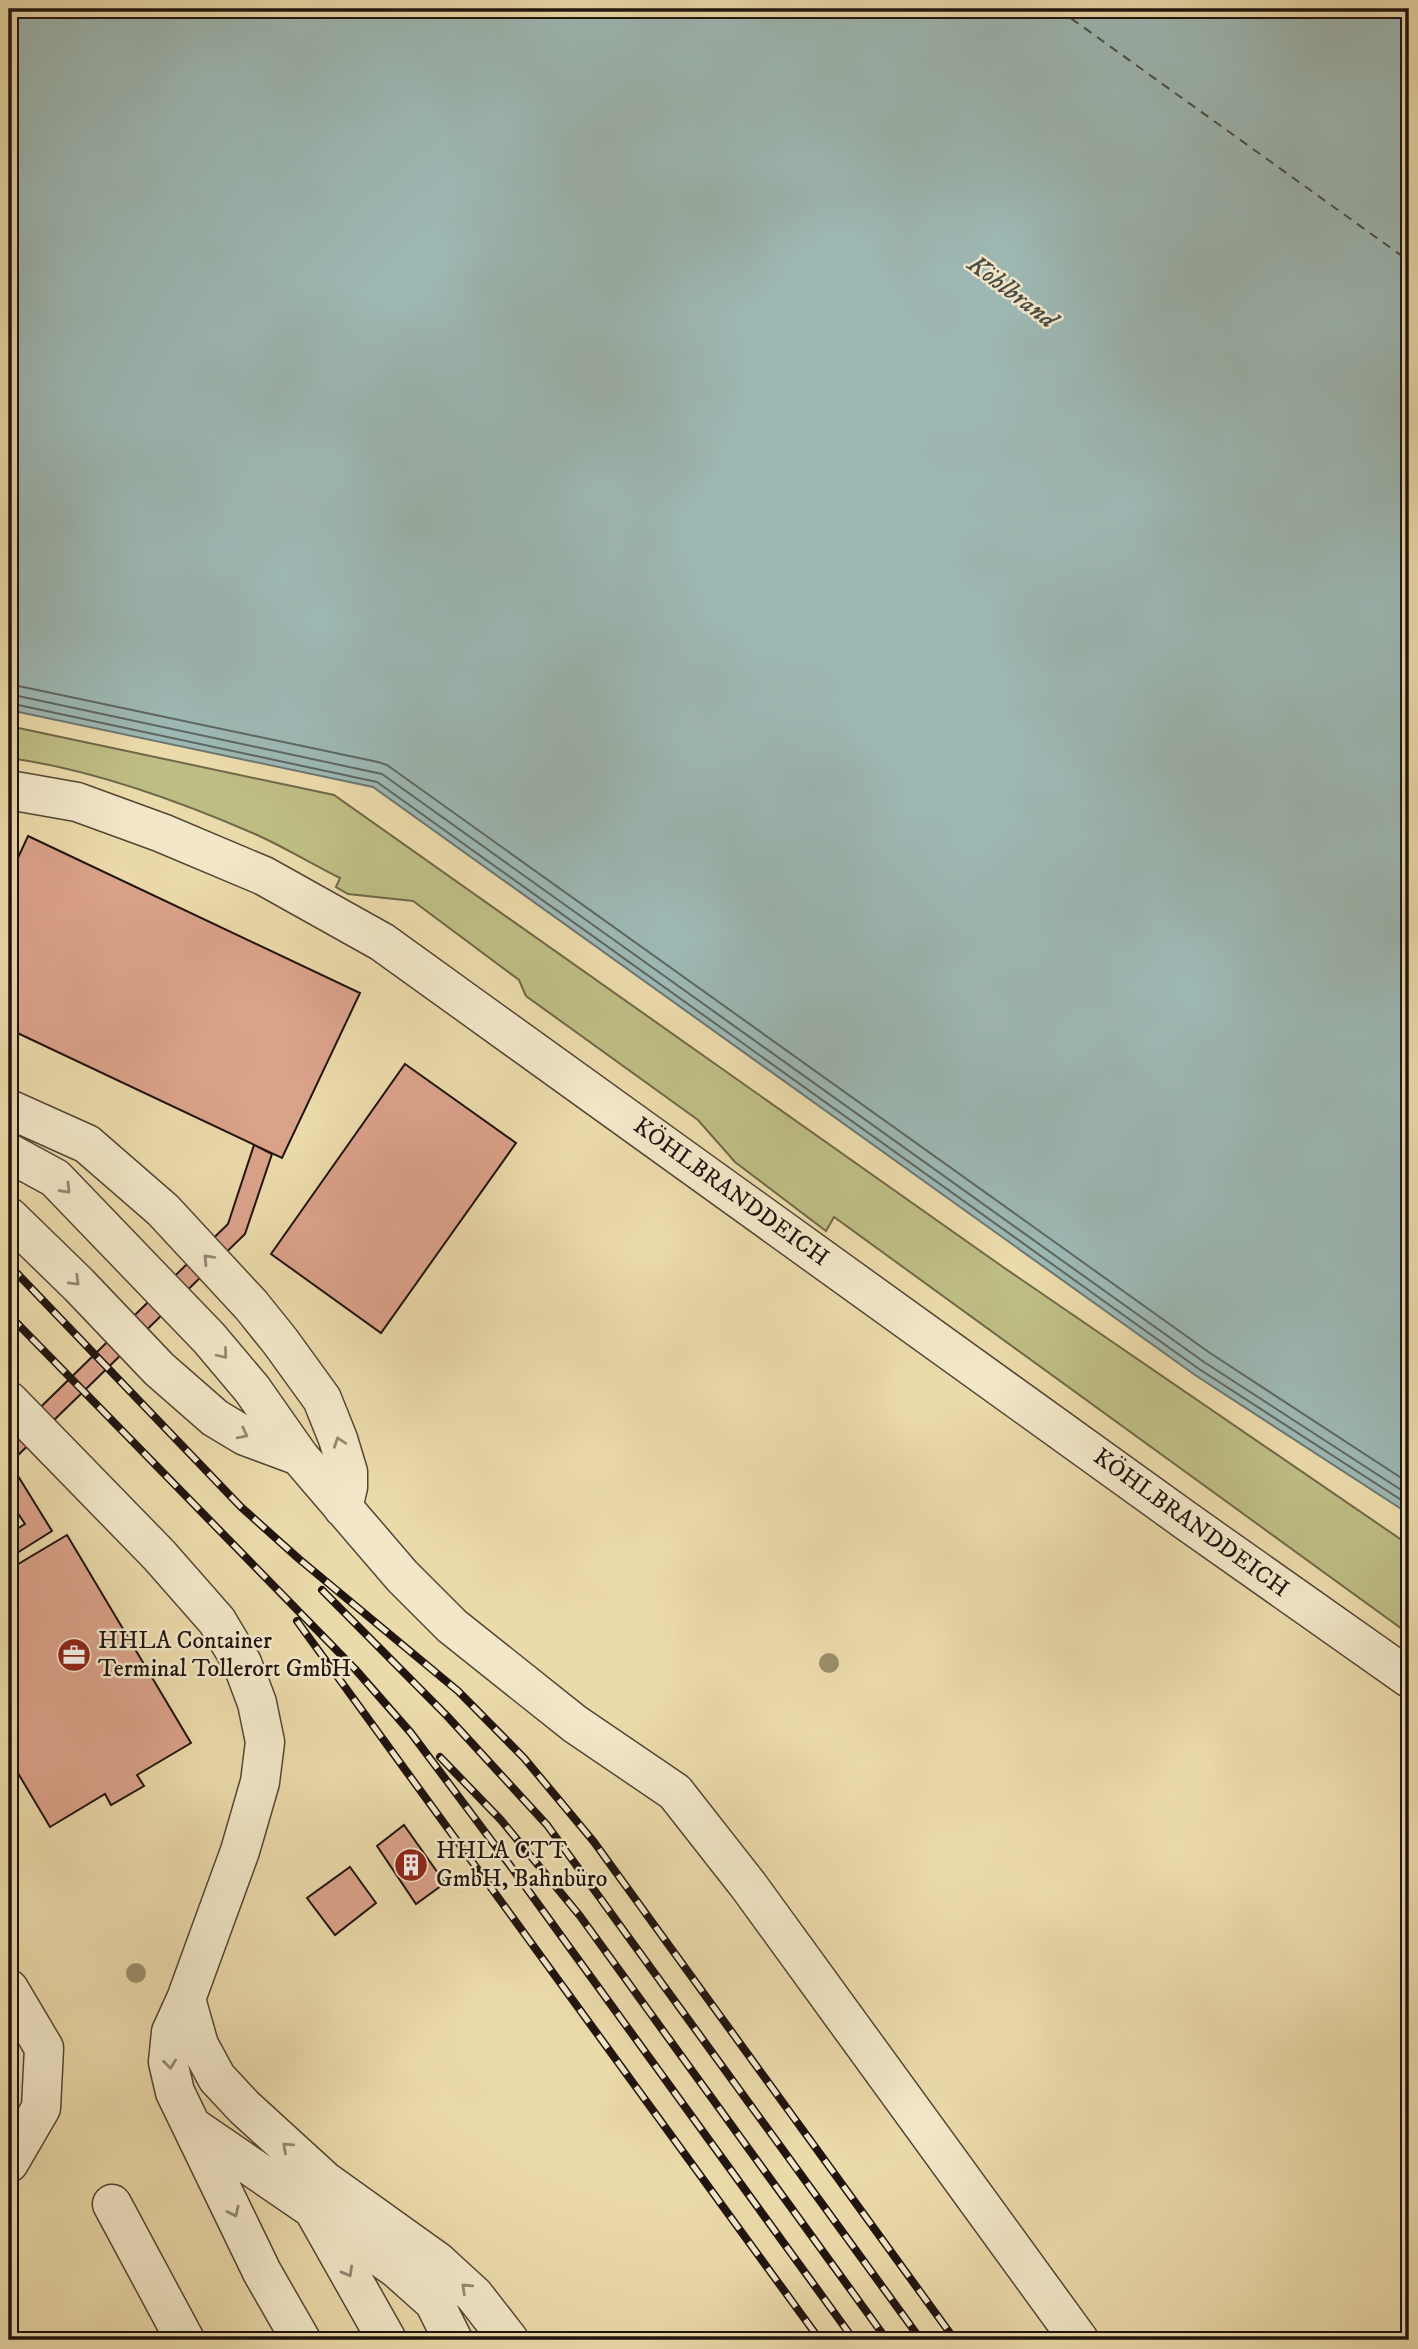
<svg xmlns="http://www.w3.org/2000/svg" width="1418" height="2349" font-family="'IM FELL DW Pica',serif">
<style>
.green{fill:#bebd84;stroke:#6f6849;stroke-width:2}
.water{fill:#9db8b4;stroke:#6b7672;stroke-width:2}
.lines{fill:none;stroke-linecap:round;stroke-linejoin:round}
.shore{stroke:#5e6661;stroke-width:2}
.ferry{stroke:#4c4d48;stroke-width:2;stroke-dasharray:9 7;stroke-linecap:butt}
.building{fill:#dba28a;stroke:#20140e;stroke-width:2}
.minor-casing{stroke:#534635;stroke-width:41}
.minor{stroke:#f2e7c8;stroke-width:38}
.rail-casing{stroke:#20140e;stroke-width:8}
.rail{stroke:#f2e7c8;stroke-width:5;stroke-dasharray:16;stroke-linecap:butt}
.tree{fill:#9a8e6b}
.oneway{stroke:#948874}
.labels{text-anchor:middle;dominant-baseline:central;stroke-width:5;stroke-linejoin:round;paint-order:stroke}
.street-label{font-size:24px;fill:#20140e;stroke:#f2e7c8}
.poi-label{font-size:24px;fill:#20140e;stroke:#f2e7c8;text-anchor:start}
.water-label{font-size:26px;font-style:italic;fill:#4c4d48;stroke:#f2e7c8}
</style>
<rect width="100%" height="100%" fill="#ebdaaa"/>
<filter id="stains"><feTurbulence type="fractalNoise" baseFrequency=".00286" numOctaves="4"/><feColorMatrix values="0 0 0 0 .2 0 0 0 0 .09 0 0 0 0 .02 0 0 0 .5 -.17"/></filter>
<radialGradient id="worn" r=".72"><stop offset=".6" stop-color="#630" stop-opacity="0"/><stop offset="1" stop-color="#630" stop-opacity=".3"/></radialGradient>
<path class="green" d="M9,726l325,69 669,472 406,278v89l-575,-417 -8,14 -91,-69 -37,-42 -172,-124 -7,-16 -106,-79 -65,-7 -12,-7 4,-9c-28,-14 -56,-31 -85,-44 -76,-33 -164,-65 -246,-76z"/>
<path class="water" d="M9,9h1400v1505l-214,-139 -822,-588 -364,-77z"/>
<g class="lines">
<path class="shore" d="M9,684l369,78 9,3 823,588 199,130
M9,694l373,80 822,588 205,133
M9,703l368,79 822,587 210,136"/>
<path class="ferry" d="M1058,9l351,252"/>
</g>
<path class="building" d="M28,836l332,157 -78,165 -273,-129v-152z
M405,1064l111,79 -135,190 -110,-79z
M254,1145l18,9 -27,80 -235,229 42,68 -43,27v-24l16,-10 -16,-24v-62l219,-214z
M67,1535l124,208 -54,32 7,11 -33,19 -6,-11 -55,33 -41,-69v-199l4,8z
M404,1825l41,58 -29,21 -39,-58z
M350,1867l26,36 -41,32 -28,-37z"/>
<g class="lines">
<g class="minor-casing">
<path id="minor" d="M9,790l68,12 85,31 102,43 118,66 803,578 224,158
M9,1109l78,35 76,66 88,95 29,36 42,58 16,40 10,33v15l-5,21
M9,1153l46,25 154,160 43,51 47,67 103,120 50,50 123,98 100,68 73,93 331,455
M9,1217l70,68 80,84 56,49 30,18 54,20
M9,1401l150,154 58,66 25,42 15,40 8,39 -5,40 -20,69 -54,148 -15,33 -3,30 7,30 87,180 39,68
M9,1989l35,59 -3,60 -32,55
M186,1999l13,46 18,33 27,29 81,74 113,81 36,33 35,45
M196,2129l117,80 74,131
M112,2204l73,136
M323,2216l74,53 37,33 19,38"/>
</g>
<use href="#minor" class="minor"/>
<g class="rail-casing">
<path id="rail" d="M9,1265l232,242 58,52 159,132 66,67 70,84 361,498
M9,1315l346,354 56,64 98,131 345,476
M322,1590l125,126 100,109 374,515
M297,1621l523,719
M440,1757l61,63 79,96 307,424"/>
</g>
<use href="#rail" class="rail"/>
</g>
<g class="tree">
<circle cx="829" cy="1663" r="10"/>
<circle cx="136" cy="1973" r="10"/>
</g>
<defs><path id="oneway-chevron" d="M-2-3.5L2.5 0L-2 3.5" fill="none" stroke-width="1.6" stroke-linecap="round" stroke-linejoin="round" transform="scale(1.75)"/></defs>
<g class="oneway">
<use href="#oneway-chevron" transform="translate(66 1189) rotate(46)"/>
<use href="#oneway-chevron" transform="translate(208 1259) rotate(-133)"/>
<use href="#oneway-chevron" transform="translate(75 1281) rotate(44)"/>
<use href="#oneway-chevron" transform="translate(223 1354) rotate(50)"/>
<use href="#oneway-chevron" transform="translate(243 1434) rotate(27)"/>
<use href="#oneway-chevron" transform="translate(339 1442) rotate(-109)"/>
<use href="#oneway-chevron" transform="translate(170 2064) rotate(84)"/>
<use href="#oneway-chevron" transform="translate(287 2147) rotate(-138)"/>
<use href="#oneway-chevron" transform="translate(234 2212) rotate(65)"/>
<use href="#oneway-chevron" transform="translate(348 2272) rotate(61)"/>
<use href="#oneway-chevron" transform="translate(466 2288) rotate(-137)"/>
</g>
<defs>
<g id="office-disc" transform="scale(1.75)"><circle r="9.5" fill="#8f2418" stroke="#f2e7c8"/><path d="M-6-3h4V-5.5h4V-3h4V5H-6ZM-1-4.5V-3h2v-1.5ZM-6 0V1H6V0Z" fill="#fff"/></g>
<g id="building-disc" transform="scale(1.75)"><circle r="9.5" fill="#8f2418" stroke="#f2e7c8"/><path d="M-4-6H4V6H1V3H-1V6H-4ZM-2.5-4.3h1.7v1.8h-1.7ZM.8-4.3h1.7v1.8H.8ZM-2.5-1h1.7V.8h-1.7ZM.8-1h1.7V.8H.8Z" fill="#fff"/></g>
</defs>
<g fill-rule="evenodd">
<use href="#office-disc" x="74" y="1655"/>
<use href="#building-disc" x="411" y="1865"/>
</g>
<g class="labels">
<g class="street-label">
<text transform="translate(731 1192) rotate(36)">KÖHLBRANDDEICH</text>
<text transform="translate(1191 1523) rotate(36)">KÖHLBRANDDEICH</text>
</g>
<g class="poi-label">
<text x="98" y="1641">HHLA Container<tspan x="98" dy="28">Terminal Tollerort GmbH</tspan></text>
<text x="436" y="1851">HHLA CTT<tspan x="436" dy="28">GmbH, Bahnbüro</tspan></text>
</g>
<g class="water-label">
<text transform="translate(1012 292) rotate(37)">Köhlbrand</text>
</g>
</g>
<rect width="1418" height="2349" fill="none" stroke="#ebdaaa" stroke-width="35"/>
<rect x="10" y="10" width="1397" height="2328" fill="none" stroke="#20140e" stroke-width="3.5"/>
<rect x="18" y="18" width="1383" height="2314" fill="none" stroke="#20140e" stroke-width="2"/>
<rect width="100%" height="100%" filter="url(#stains)"/>
<rect width="100%" height="100%" fill="url(#worn)"/>
</svg>
